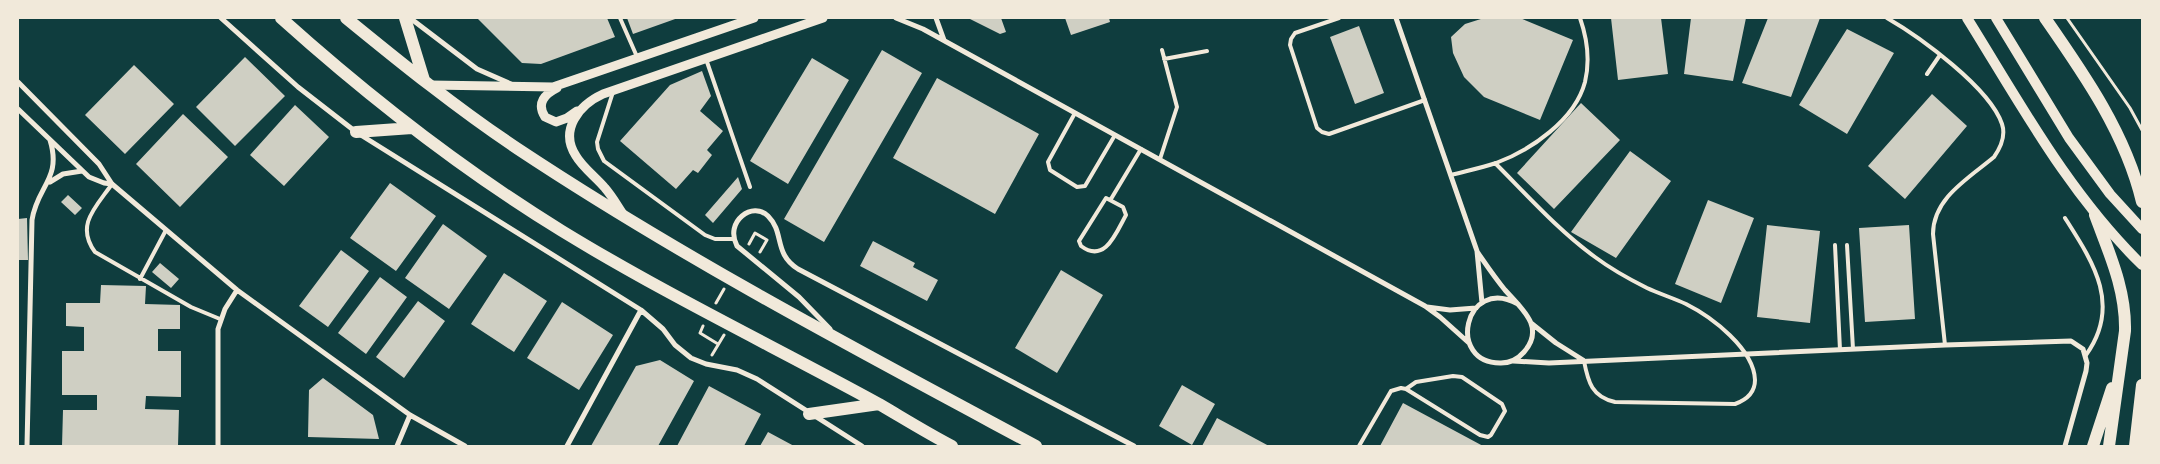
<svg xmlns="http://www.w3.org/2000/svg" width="2160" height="464" font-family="'PT Sans',sans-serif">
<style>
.building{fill:#cfcfc3}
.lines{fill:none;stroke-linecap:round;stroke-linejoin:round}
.path{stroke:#f1e9da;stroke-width:3}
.service{stroke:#f1e9da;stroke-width:4}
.minor{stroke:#f1e9da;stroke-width:5}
.tertiary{stroke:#f1e9da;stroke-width:9}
.secondary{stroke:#f1e9da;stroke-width:10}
.primary{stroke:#f1e9da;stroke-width:12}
.trunk{stroke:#f1e9da;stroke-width:12}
</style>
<rect width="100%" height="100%" fill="#0f3d3e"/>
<path class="building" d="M477,18h130l8,19 -74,27 -19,-1z
M627,18h51l-45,16z
M968,18h33l5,14 -6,2z
M1065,18h44l1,4 -39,13z
M1484,18h36l53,22 -33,80 -56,-23 -20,-20 -11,-24 -2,-16 14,-13z
M1611,18h50l7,56 -50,6z
M1691,18h55l-13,63 -49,-7z
M1768,18h52l-29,79 -49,-14z
M1359,26l25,67 -29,11 -25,-67z
M1847,29l47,24 -47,81 -48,-29z
M882,50l40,23 -98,169 -40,-23z
M245,57l40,39 -50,50 -39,-39z
M812,58l37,22 -61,104 -38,-23z
M134,65l40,39 -49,50 -40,-39z
M702,71l9,25 -11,15 23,20 -16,19 5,5 -14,18 -5,-3 -17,19 -56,-48 50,-56z
M937,78l102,56 -44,80 -102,-56z
M1932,94l35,32 -62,73 -37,-33z
M1581,103l39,37 -66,69 -37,-36z
M295,105l34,32 -45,49 -34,-31z
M183,114l45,43 -48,50 -44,-43z
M1630,151l41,30 -55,77 -45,-26z
M738,177l4,12 -29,34 -8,-8z
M390,183l46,33 -40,55 -46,-33z
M68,195l14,13 -7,7 -14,-13z
M1708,200l46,18 -33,85 -46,-19z
M27,218l1,42h-10v-41z
M443,224l44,32 -38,53 -44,-31z
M1767,225l53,6 -10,92 -53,-6z
M1909,225l6,94 -50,3 -6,-94z
M873,241l42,22 -2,4 25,13 -11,21 -67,-35z
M341,250l28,21 -41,56 -29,-21z
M160,263l19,16 -8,9 -19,-16z
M1061,270l42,25 -46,78 -42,-25z
M504,273l43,28 -33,51 -43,-28z
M380,277l27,20 -41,57 -28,-21z
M101,285l45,1 -1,18 35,1v24h-22v22h23v46l-35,-1 -1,13 34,1 -1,36h-116l1,-36h34v-15h-35v-44h22v-24l-18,-1v-23h34z
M418,301l27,20 -41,57 -28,-21z
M562,302l51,33 -34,55 -52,-32z
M660,360l34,21 -36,65h-67l45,-80z
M323,378l50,37 6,24 -71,-2 1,-47z
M1182,385l33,19 -23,41 -33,-19z
M709,386l52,28 -17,32h-67z
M1403,403l80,43h-103z
M1217,418l52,28h-67z
M768,432l26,14h-34z"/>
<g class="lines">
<path class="path" d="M2067,18l63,90 12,22
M749,244l6,-11 12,7 -7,12
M716,303l8,-14
M703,326l-3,7 18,11
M712,355l12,-20"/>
<path class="service" d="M620,18l18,41
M1339,18l-44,15 -4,6 -1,6 27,83 5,4 7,2 96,-34
M1887,18c33,19 103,70 115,106 4,12 -1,23 -8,33 -25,21 -61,41 -61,77l12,111
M706,59l44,128
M1164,59l43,-8
M1927,74l13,-19
M613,92l-16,50 1,7 6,12 101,74 10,4h18
M1075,113l-27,49 2,8 27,17 8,-1 30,-51
M1160,159l17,-52 -15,-57
M1495,163c32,32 63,67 100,94 16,12 34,22 52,31 13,6 26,10 39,16 26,13 68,45 69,76 0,13 -9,20 -20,24l-120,-2c-23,-5 -27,-20 -31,-41
M1451,175c15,-4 30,-7 45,-12 35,-13 79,-43 89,-81 5,-21 2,-44 -5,-64
M112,184c-16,23 -37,41 -17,68l96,55 29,12
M1106,198l17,9 3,8c-10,18 -21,49 -45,31l-2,-5z
M1111,199l30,-50
M2065,218c28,44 57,87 21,137
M1835,245l5,105
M1847,245l6,104
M140,279l26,-49
M1453,376l9,1 40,27 3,7 -14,24 -3,2 -8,-2 -74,-46 10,-7z
M1359,446l32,-55 10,-3 5,1"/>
<path class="minor" d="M221,18l77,69 58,45 285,178 22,19 12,16 16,13 15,6 31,6 20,9 105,67
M410,18l67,51 34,15
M896,18l27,11 502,277 15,11 29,26
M936,18l8,22
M1396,18l81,233 5,52
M18,82l81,82 13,20 125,106 173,125 55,31
M18,109l71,68 15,6 8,1
M50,182l13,-8 19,-3
M1478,253c9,13 17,25 27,37 16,18 41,37 19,62 -6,7 -14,11 -23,11 -55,1 -37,-88 17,-59
M1427,307l23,3 26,-2
M1531,323l25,20 27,17
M830,329l-31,-32 -62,-51c-13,-25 16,-45 31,-30 17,17 5,37 30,53l336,177
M1513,361l36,2 396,-18 126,-4 12,8 4,14 -1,8 -21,75
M27,446l5,-226c5,-34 30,-41 18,-80
M218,446v-117l7,-20 12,-19
M397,446l13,-31
M567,446l74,-136"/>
<path class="tertiary" d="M430,85l123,2 201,-69
M557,88c-12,6 -21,15 -12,29l11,5 11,-4 10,-7
M623,214c-6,-9 -11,-18 -18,-26 -9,-11 -22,-20 -29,-32 -17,-26 3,-51 27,-62l220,-76"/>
<path class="secondary" d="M1967,18c53,85 102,176 175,247
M1996,18l73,120 41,56 32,35"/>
<path class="primary" d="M281,18c88,79 180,151 281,213 103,63 211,115 317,173 24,14 48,29 73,42
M346,18c55,45 112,91 172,131 166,110 343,203 518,297
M405,18l19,62
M356,132l56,-4
M809,414l70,-10"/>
<path class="trunk" d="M2045,18c39,56 81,116 97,184
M2095,215c14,38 31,74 30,116l-16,115
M2093,446l19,-58
M2135,446l7,-61"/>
</g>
<rect width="2160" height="464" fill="none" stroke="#f1e9da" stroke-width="38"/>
</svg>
